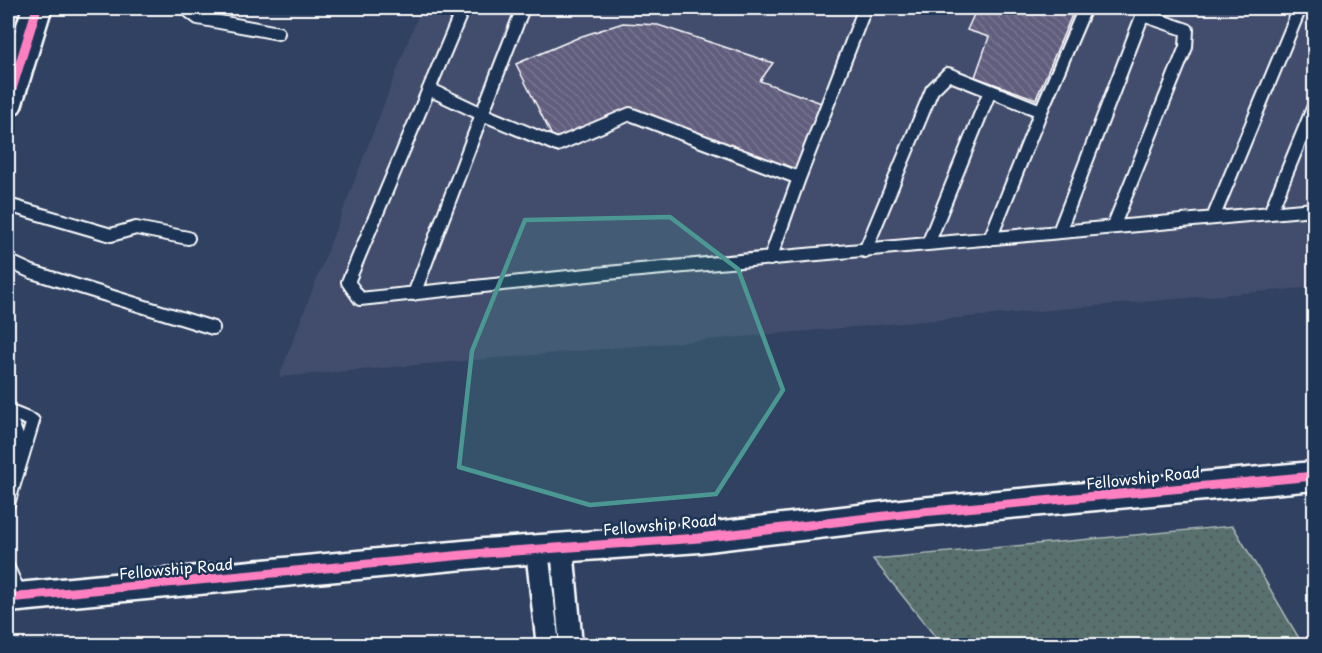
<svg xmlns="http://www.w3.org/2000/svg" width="1322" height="653" font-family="'Playpen Sans',sans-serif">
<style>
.built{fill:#434d6d}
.grass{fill:url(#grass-dots);stroke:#acb8b6;stroke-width:1.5}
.building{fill:url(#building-back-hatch);stroke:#fff;stroke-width:1.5}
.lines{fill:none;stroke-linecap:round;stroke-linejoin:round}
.service-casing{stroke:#fff;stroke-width:16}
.minor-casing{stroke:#fff;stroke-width:27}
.tertiary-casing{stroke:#fff;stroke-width:33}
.service{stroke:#1d3557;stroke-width:12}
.minor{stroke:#1d3557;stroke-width:22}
.tertiary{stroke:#1d3557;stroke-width:28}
.cycleway-casing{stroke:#1d3557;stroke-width:13}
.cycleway{stroke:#ff80c0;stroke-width:9}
.marked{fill:#4b9892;fill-opacity:0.2;stroke:#4b9892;stroke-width:4.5;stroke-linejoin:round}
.labels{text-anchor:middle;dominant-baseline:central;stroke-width:5;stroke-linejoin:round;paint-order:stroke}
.street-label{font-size:15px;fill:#fff;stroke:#1d3557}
</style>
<defs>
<pattern id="grass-dots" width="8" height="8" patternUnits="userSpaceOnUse" patternTransform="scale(1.5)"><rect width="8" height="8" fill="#58716e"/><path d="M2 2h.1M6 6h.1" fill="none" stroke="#505958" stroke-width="1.8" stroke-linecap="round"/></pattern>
<pattern id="building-back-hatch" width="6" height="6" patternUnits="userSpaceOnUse" patternTransform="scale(1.5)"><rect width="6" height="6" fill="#605d7d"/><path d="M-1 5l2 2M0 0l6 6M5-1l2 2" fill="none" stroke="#787590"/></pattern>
</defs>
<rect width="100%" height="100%" fill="#314162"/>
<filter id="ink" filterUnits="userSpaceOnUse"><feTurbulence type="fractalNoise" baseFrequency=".0167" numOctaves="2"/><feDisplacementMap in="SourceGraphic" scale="12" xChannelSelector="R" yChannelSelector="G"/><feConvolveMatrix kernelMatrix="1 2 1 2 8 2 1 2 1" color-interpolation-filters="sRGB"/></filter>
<g filter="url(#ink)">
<path class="built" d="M8,8h32l-32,94z
M421,8h893v279l-1035,90z"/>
<path class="grass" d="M1233,526l70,119h-361l-69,-86z"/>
<path class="building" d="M977,8h98l-39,91 -61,-22 14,-40 -22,-7z
M623,23l35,2 115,38 -13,18 64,23 -30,68 -145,-58 -27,-1 -67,29 -39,-78 66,-28z"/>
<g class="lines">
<g class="service-casing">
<path id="service" d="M185,8l13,10 80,15
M463,8l-115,274 12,17 247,-26 707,-64
M523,8l-41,106 75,31 73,-31 169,64 66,-170
M8,205l103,30 25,-7 52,10
M1270,213l44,-107
M1213,218l87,-210
M1113,227l73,-180 1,-17 -44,-15
M1059,232l86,-223
M990,239l51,-128
M928,244l62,-153
M865,251l67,-161 16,-16 93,37 44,-103
M770,259l29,-81
M8,261l24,11 181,56
M414,294l68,-180 -53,-25
M8,411l25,10 -25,83
M8,423l5,2 5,14 -1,7
M8,436l3,5 3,30
M8,568l13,28"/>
</g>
<g class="minor-casing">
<path id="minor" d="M562,548l9,98
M537,550l11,96"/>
</g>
<g class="tertiary-casing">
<path id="tertiary" d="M8,102l29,-94
M8,598l477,-45 214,-15 212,-25 403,-37"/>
</g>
<use href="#service" class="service"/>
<use href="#minor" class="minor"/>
<use href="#tertiary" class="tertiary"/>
<g class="cycleway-casing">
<path id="cycleway" d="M8,102l29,-94
M8,598l477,-45 214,-15 212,-25 403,-37"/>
</g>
<use href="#cycleway" class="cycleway"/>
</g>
</g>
<path class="marked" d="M670,217l68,52 45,121 -67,104 -126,11 -131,-38 13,-116 53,-131z"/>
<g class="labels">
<g class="street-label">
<text transform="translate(1143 477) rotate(-6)">Fellowship Road</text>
<text transform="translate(660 524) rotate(-5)">Fellowship Road</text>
<text transform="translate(176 568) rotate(-5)">Fellowship Road</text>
</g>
</g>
<rect width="1322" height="653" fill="none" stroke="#1d3557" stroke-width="30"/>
<rect x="15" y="15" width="1292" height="623" fill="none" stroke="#fff" stroke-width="2" filter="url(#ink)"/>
</svg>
